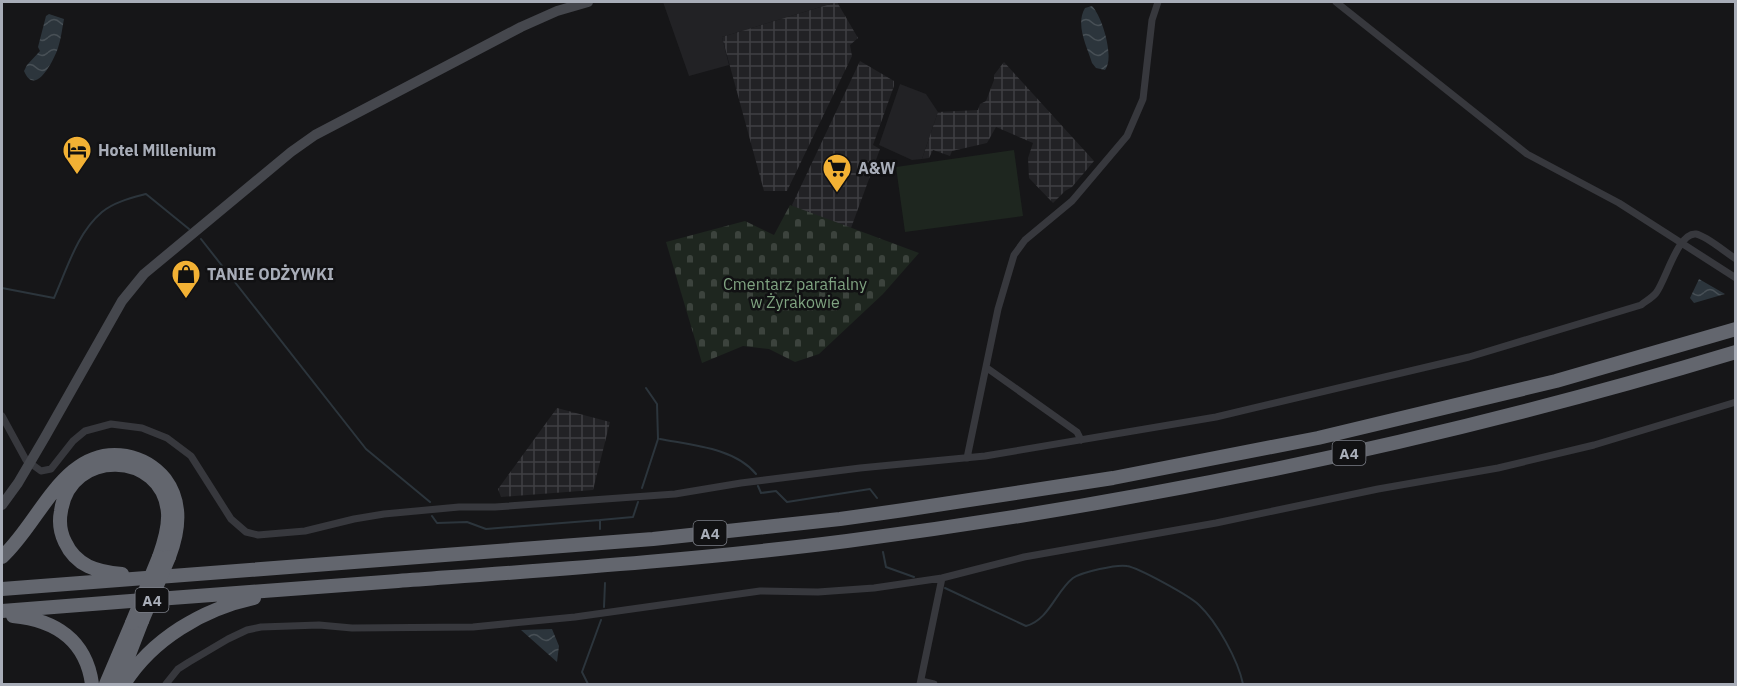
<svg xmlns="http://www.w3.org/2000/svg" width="1737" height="686" font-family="'IBM Plex Sans',sans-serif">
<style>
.built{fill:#222225}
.industrial{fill:url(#industrial-grid)}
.cemetery{fill:url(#cemetery-stones)}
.pitch{fill:#1e261f}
.water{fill:url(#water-waves)}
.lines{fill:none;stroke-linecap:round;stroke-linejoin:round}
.stream{stroke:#2c353c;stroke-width:2}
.street{stroke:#37383d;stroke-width:7}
.secondary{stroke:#45474d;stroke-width:10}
.highway{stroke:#63666e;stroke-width:14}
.highway-bridge{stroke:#63666e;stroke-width:14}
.labels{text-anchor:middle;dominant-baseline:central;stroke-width:5;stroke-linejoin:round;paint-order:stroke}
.shield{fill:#111113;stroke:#7b7e86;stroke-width:1.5}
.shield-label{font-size:15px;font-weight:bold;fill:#a8adb8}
.poi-label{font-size:16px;font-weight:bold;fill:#a8adb8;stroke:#111113;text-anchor:start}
.park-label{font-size:16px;fill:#7fa381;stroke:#111113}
</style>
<defs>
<pattern id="industrial-grid" width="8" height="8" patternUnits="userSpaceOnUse" patternTransform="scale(1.5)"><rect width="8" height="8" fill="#222225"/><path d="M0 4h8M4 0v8" fill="none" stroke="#3f3f43"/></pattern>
<pattern id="cemetery-stones" width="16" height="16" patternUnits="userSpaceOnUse" patternTransform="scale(1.5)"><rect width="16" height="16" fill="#1e261f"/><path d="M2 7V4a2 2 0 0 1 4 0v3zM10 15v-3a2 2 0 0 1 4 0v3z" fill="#3c433d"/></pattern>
<pattern id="water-waves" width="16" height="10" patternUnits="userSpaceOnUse" patternTransform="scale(1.5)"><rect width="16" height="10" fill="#2c353c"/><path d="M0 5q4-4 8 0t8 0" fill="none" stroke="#485056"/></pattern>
</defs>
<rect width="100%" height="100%" fill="#161618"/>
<path class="built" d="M663,2h174l-115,35 7,28 -40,11z
M900,84l26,10 12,18 -16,47 -10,1 -33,-15z"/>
<path class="industrial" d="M837,2l21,36 -8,7 2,11 -65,135h-23l-42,-154z
M860,61l34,20v5l-21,59 7,4 -29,79 -57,-20 -2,-3z
M1004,62l90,99 -22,26 -7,4 -12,12 -24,-25 -1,-20 5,-15 -37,-16 -9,16 -35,8 -2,5 -17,-6 -4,8 -7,1 16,-47 40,-2 2,-6 6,-3 8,-21v-5z
M557,408l53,14 -17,68 -92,7 -3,-8z"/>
<path class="cemetery" d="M790,205l129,48 -36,41 -64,60 -24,8 -26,-13 -26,-3 -41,17 -36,-121 79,-21 29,14z"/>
<path class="pitch" d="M1014,150l9,66 -118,16 -9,-65z"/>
<path class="water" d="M1092,6c10,10 23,52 13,64l-9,-2 -4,-5c-5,-17 -17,-38 -7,-55z
M49,14l15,5c-2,10 -3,20 -6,29 -4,12 -23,50 -34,23l3,-6 13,-14 -2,-4 8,-31z
M1699,279l26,15 -31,9 -4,-5z
M552,629l7,17 -2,16 -36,-32z"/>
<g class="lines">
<path class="stream" d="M201,239l165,210 64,53
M2,288l52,10c13,-29 23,-65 48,-86 12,-10 29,-14 44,-18l43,35
M660,439c31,6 75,9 96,35
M758,486l3,7 15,-2 11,11 83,-13 7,9
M642,488l16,-49 -1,-35 -11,-16
M432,516l5,7 30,-1 19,7 114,-9
M600,529v-9l33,-3 5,-15
M883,552l3,15 28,10
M945,588l81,38c23,-6 30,-35 47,-48 9,-6 44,-14 54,-12 12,2 63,30 72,39 18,17 39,55 44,79
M604,607l1,-24
M588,684l-6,-12 19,-52"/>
<path class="street" d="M1336,2l191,152 92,49 117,75
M987,368l90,64 4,8
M2,416l24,44 15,11 10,-2 22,-28 12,-10 26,-7 31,4 25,10 24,18 40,63 15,13 12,3 47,-4 49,-12 30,-5 75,-7h36l180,-13 66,-11 119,-15 125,-12 231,-39 253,-60 172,-52c5,-4 11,-7 15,-12 10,-13 22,-61 40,-59 11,2 30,19 40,25
M967,458l31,-149 16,-54 11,-15 47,-39 55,-65 16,-37 9,-79 6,-18
M921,681l13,3
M166,684l12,-15 11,-7 39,-23 19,-9 14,-3 58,-2 33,3 121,-1 102,-10 185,-26 58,1 56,-4 68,-10 82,-21 192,-34 162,-34 120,-21 96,-23 142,-43
M920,684l22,-106"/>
<path class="secondary" d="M2,505l16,-22 27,-46 77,-136 22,-27 147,-122 24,-17 206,-108 36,-16 31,-9"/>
<path class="highway" d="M2,557c38,-34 62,-112 124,-101 16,3 29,11 39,23 18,24 14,52 4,78
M122,574c-25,-2 -46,-8 -57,-32 -5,-10 -6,-21 -4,-31 9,-63 102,-61 107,2 1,15 -4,30 -9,44
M2,589l651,-50 187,-20 64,-9 209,-32 205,-40 238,-57 180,-52
M2,611c132,-10 264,-21 396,-30 149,-11 300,-21 449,-40 300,-39 598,-101 889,-189
M13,616c42,4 73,24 79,68
M118,683l24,-62
M106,684l26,-61
M124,684c28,-45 79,-75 130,-86"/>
<path class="highway-bridge" d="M142,621l27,-64
M132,623l27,-66"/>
</g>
<defs>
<g id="hotel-pin" transform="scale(1.5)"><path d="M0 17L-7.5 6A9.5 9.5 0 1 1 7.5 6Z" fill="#f2b134" stroke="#111113"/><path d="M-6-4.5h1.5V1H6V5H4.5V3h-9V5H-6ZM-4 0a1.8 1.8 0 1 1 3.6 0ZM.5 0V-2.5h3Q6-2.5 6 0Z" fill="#111"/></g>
<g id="supermarket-pin" transform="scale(1.5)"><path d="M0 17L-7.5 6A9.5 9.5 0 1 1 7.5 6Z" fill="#f2b134" stroke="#111113"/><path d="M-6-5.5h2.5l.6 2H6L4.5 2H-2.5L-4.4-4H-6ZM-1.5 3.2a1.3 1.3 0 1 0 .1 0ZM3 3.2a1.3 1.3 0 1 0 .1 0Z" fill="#111"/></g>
<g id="shop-pin" transform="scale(1.5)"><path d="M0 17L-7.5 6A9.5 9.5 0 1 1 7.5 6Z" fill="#f2b134" stroke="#111113"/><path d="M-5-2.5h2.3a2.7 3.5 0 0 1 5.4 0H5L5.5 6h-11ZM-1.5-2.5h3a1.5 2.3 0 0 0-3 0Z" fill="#111"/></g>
</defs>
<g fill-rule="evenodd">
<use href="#hotel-pin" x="77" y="150"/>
<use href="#supermarket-pin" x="837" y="168"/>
<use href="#shop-pin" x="186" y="274"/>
</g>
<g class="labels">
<g class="shield">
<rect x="1332.5" y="441" width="33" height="24" rx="4.5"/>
<rect x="693.5" y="521" width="33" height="24" rx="4.5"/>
<rect x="135.5" y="588" width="33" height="24" rx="4.5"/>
</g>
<g class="shield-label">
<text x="1349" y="453">A4</text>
<text x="710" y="533">A4</text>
<text x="152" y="600">A4</text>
</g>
<g class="poi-label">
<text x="98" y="150">Hotel Millenium</text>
<text x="858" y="168">A&amp;W</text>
<text x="207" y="274">TANIE ODŻYWKI</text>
</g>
<g class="park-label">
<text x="795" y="284">Cmentarz parafialny<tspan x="795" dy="18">w Żyrakowie</tspan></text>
</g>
</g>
<rect width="1737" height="686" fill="none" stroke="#a8adb8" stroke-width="6"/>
</svg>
